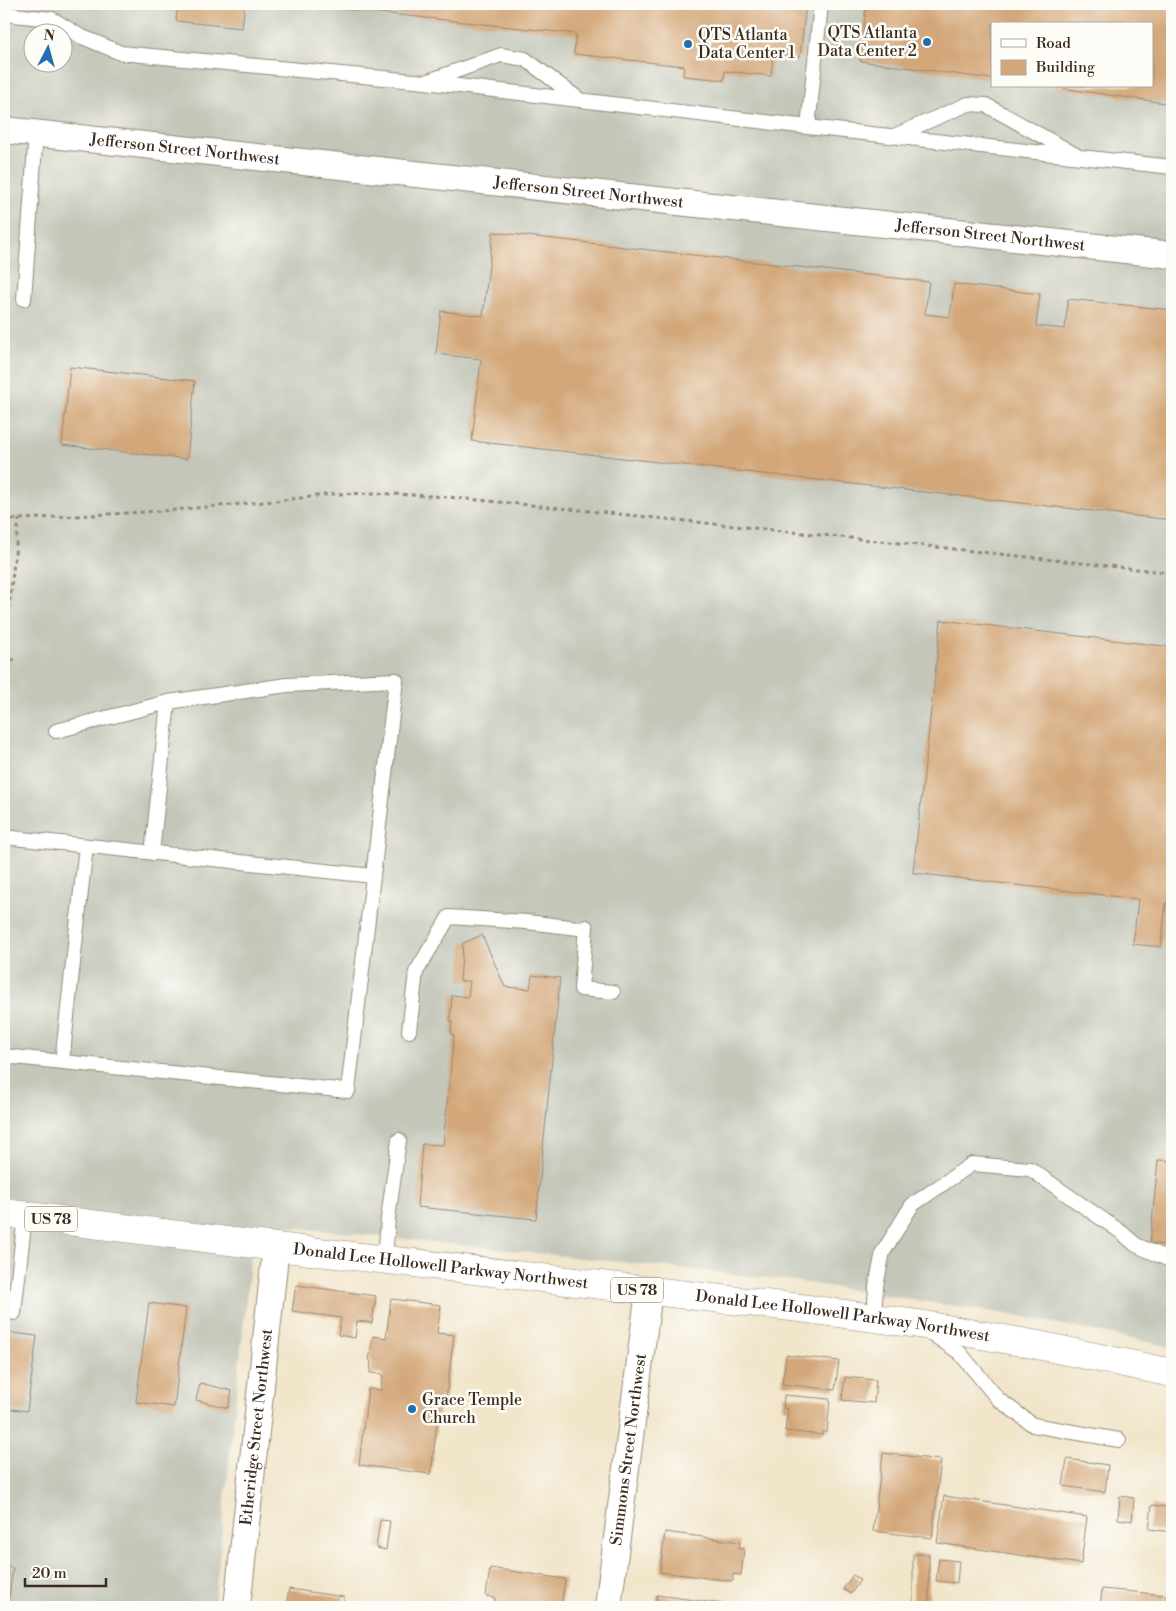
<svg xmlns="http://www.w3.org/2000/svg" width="1176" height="1611" font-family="'Libre Bodoni',serif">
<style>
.industrial{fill:#c4c6b9;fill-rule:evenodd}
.building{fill:#d3a779}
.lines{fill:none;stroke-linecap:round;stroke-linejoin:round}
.lane-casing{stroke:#968874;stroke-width:16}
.street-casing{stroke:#968874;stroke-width:28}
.primary-casing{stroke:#968874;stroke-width:29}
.path{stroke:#968874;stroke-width:3;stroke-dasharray:4 4;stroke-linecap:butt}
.lane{stroke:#fff;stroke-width:14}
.street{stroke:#fff;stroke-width:26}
.primary{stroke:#fff;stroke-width:28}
.poi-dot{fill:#1f6fb2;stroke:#fdfcf7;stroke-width:2}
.labels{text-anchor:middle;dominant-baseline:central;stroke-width:5;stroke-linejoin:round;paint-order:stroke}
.shield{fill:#fdfcf7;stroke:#75695f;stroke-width:1}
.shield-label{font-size:15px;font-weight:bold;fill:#3b2a1e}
.poi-label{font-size:16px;fill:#3b2a1e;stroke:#fdfcf7;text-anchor:start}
.street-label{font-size:16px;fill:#3b2a1e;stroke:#fdfcf7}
</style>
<rect width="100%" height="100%" fill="#fdfcf7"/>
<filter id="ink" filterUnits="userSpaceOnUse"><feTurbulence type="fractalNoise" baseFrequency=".02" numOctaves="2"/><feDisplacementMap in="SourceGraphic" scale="10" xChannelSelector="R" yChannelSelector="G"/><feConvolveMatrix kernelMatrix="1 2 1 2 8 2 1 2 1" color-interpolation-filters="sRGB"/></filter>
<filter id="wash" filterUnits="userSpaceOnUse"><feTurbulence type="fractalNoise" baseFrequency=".0096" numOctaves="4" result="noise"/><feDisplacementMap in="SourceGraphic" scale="20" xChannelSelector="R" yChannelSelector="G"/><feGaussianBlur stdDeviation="1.12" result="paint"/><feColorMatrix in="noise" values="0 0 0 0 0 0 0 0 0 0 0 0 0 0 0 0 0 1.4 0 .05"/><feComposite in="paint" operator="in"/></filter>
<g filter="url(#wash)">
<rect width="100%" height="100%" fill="#f1e5ca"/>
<path class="industrial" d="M4,4h1168v1343l-148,-30 -236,-37 -534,-57 -40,384h-210zM992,24h160v62h-160zM32,32h30v30h-30z"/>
<g id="blocks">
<path class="building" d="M146,4h99l-3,24 -66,-7 1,-11 -31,-3z
M306,4h500l-6,53 -27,-3 -2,22 -46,-5 -1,9 -41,-4 1,-10 -110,-12 2,-20 -270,-29z
M866,4h306v100l-118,-17v-1h98v-62h-160v55l-132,-18z
M493,232l436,50 -4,32 25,3 4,-33 86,10 -4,32 29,3 3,-30 104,11v210l-700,-79 9,-82 -45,-5 5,-43 42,5z
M70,367l125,14 -8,78 -125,-14z
M941,620l231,27v256h-6l-5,44 -28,-3 5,-45 -225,-26z
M482,935l23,52 25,2 2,-14 28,3 -24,241 -119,-12 5,-63 21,1 11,-110 -3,-1 1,-13h-2l2,-26 16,2 2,-16h-10l3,-38z
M1158,1160l14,1v85l-22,-3z
M296,1285l80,11 -4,27 -15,-2 -2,17 -17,-3 3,-17 -49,-7z
M391,1299l50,6 -4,28 17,2 -8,64 -6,-1 -9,76 -72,-9 9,-76 13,1 2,-16 -13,-1 1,-12 -2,-1 4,-24 13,2z
M149,1303l37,5 -12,99 -38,-5z
M4,1332l33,4 -10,75 -23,-3z
M786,1355l53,6 -4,29 -53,-6z
M845,1377l31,3 -2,23 -32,-3z
M200,1383l32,8 -4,17 -32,-8z
M784,1395l46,4 -3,33h-5v3l-37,-4 3,-22 -5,-1z
M883,1453l58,7 -9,78 -59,-7z
M1067,1459l41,6 -3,27 -42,-6z
M944,1496l143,21 -6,47 -144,-21z
M1120,1496l14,2 -2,23 -14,-2z
M1152,1505l20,3v24l-23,-3z
M380,1520l10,1 -4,29 -10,-2z
M665,1532l75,10 -1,7h5l-3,26 -8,-1v7l-73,-9z
M913,1554h16v53l-16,-1z
M939,1559l20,2 -2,22 -21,-2z
M4,1567l9,1 -5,35 -4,-1z
M490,1568l75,11 -4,28h-67l1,-9 -9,-2z
M853,1575l7,5 -9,14 -8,-5z
M289,1589l55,8 -1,10h-57z
M1102,1589l64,6 -1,12h-65z
M657,1595l81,11v1h-83z"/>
</g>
</g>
<g filter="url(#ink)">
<use href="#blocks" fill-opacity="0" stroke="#968874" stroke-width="1"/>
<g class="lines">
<g class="lane-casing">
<path id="lane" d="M821,4l-13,123 364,40
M4,14l48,5 28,17 41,17 304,29 383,45
M428,81l73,-26 24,4 55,41
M894,136l74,-32 18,1 90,50
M24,299l12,-166
M4,837l369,39 23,-196 -109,5 -119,17 -112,29
M152,853l16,-151
M586,927l-5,62 32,3
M409,1031l7,-59 33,-55 78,5 51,6
M4,1056l344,35 25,-215
M62,1062l24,-216
M385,1260l3,-42 11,-78
M14,1313l11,-97
M874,1318l2,-32 7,-34 29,-47 60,-41 58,5 91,63 15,13 36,16
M931,1333l29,20 38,46 35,26 86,15"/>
</g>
<g class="street-casing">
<g id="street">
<path id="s1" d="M4,130l1168,125"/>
<path id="s2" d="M237,1607l39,-360"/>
<path id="s3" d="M608,1607l41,-316"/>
</g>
</g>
<g class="primary-casing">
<g id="primary">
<path id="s4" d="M4,1213l272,34 532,62 110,15 115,20 139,29"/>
</g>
</g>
<path class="path" d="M4,520l158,-9 113,-10 59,-7 40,-1 73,4 113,11 349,36 263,29
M4,649l15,-130
M4,659l11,1"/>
<use href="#lane" class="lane"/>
<use href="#street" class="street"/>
<use href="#primary" class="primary"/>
</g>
</g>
<g class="poi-dot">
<circle cx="927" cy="42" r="5"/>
<circle cx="688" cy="44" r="5"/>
<circle cx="412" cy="1409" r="5"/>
</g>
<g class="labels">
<g class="shield">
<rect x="25" y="1206.5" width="52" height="25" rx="4"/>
<rect x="611" y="1277.5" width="52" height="25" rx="4"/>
</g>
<g class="shield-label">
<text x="51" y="1219">US 78</text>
<text x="637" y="1290">US 78</text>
</g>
<g class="poi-label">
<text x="917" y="33" text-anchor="end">QTS Atlanta<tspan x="917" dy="18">Data Center 2</tspan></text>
<text x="698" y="35">QTS Atlanta<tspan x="698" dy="18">Data Center 1</tspan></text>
<text x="422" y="1400">Grace Temple<tspan x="422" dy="18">Church</tspan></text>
</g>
<g class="street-label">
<text stroke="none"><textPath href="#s1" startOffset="182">Jefferson Street Northwest</textPath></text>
<text stroke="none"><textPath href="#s1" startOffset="588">Jefferson Street Northwest</textPath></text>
<text stroke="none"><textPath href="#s1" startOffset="992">Jefferson Street Northwest</textPath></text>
<text stroke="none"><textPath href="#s4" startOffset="440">Donald Lee Hollowell Parkway Northwest</textPath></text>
<text stroke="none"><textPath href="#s4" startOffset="845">Donald Lee Hollowell Parkway Northwest</textPath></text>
<text stroke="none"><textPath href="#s2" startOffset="181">Etheridge Street Northwest</textPath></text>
<text stroke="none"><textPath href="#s3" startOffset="159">Simmons Street Northwest</textPath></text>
</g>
</g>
<rect width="1176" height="1611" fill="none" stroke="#fdfcf7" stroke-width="20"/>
<rect x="991" y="22" width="162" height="65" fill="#fdfcf7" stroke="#afa8a0"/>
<rect x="1001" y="39" width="25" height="8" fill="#ffffff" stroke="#afa8a0"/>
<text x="1036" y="48" font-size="15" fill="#3b2a1e">Road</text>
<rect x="1001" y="60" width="25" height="15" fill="#d3a779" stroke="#afa8a0"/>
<text x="1036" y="72" font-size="15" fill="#3b2a1e">Building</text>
<g transform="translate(48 48) rotate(6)"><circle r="24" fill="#fdfcf7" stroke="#afa8a0"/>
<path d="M0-4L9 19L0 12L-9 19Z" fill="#1f6fb2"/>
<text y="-8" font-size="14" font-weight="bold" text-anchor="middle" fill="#3b2a1e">N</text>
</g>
<path d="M25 1578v8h81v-8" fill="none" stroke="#3b2a1e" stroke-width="2.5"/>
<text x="32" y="1578" font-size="15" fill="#3b2a1e" stroke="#fdfcf7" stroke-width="4" paint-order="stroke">20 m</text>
</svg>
